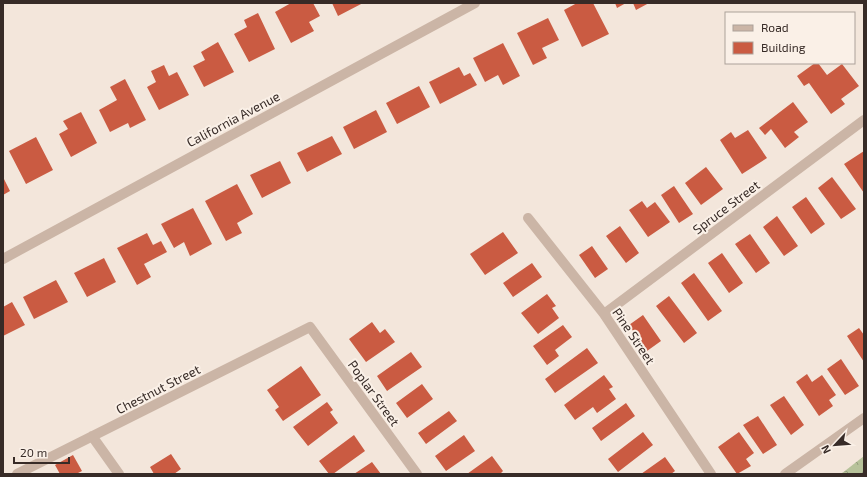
<svg xmlns="http://www.w3.org/2000/svg" width="867" height="477" font-family="'Exo 2',sans-serif">
<style>
.forest{fill:url(#forest-crowns)}
.building{fill:#ca5b42}
.lines{fill:none;stroke-linecap:round;stroke-linejoin:round}
.minor{stroke:#cbb5a6;stroke-width:10}
.labels{text-anchor:middle;dominant-baseline:central;stroke-width:4;stroke-linejoin:round;paint-order:stroke}
.street-label{font-size:13px;fill:#372b27;stroke:#faf0e7}
</style>
<defs>
<pattern id="forest-crowns" width="20" height="18" patternUnits="userSpaceOnUse"><rect width="20" height="18" fill="#b7c29a"/><path d="M2 6a3 3 0 1 1 6 0M12 15a3 3 0 1 1 6 0" fill="none" stroke="#969e7e"/></pattern>
</defs>
<rect width="100%" height="100%" fill="#f3e6db"/>
<path class="forest" d="M864,456v18h-23z"/>
<path class="building" d="M291,3h22l7,13 -11,6 5,9 -23,12 -16,-31z
M332,3h31l-25,13z
M577,3h16l16,31 -27,13 -18,-37z
M615,3h11l-9,5z
M633,3h16l-13,7z
M258,13l17,36 -26,13 -15,-28 13,-7 -3,-7z
M548,18l11,22 -17,8 5,10 -14,7 -16,-32z
M218,42l16,30 -30,15 -11,-21 12,-6 -4,-8z
M503,43l17,33 -17,9 -5,-10 -13,7 -12,-24z
M815,63h3l9,12 15,-11 17,22 -18,13 4,5 -14,10 -22,-31 -5,3 -7,-10z
M164,65l5,11 8,-4 12,23 -30,15 -12,-23 9,-5 -5,-11z
M459,67l5,9 6,-3 7,12 -37,19 -11,-22z
M125,79l21,41 -16,8 -2,-5 -18,9 -11,-22 18,-10 -7,-13z
M419,86l11,21 -33,17 -11,-21z
M793,102l15,20 -14,10 5,5 -14,11 -14,-19 -6,6 -6,-7z
M376,110l11,22 -33,17 -11,-22z
M81,112l16,31 -26,14 -12,-23 9,-5 -5,-8z
M748,130l19,28 -25,16 -22,-34 11,-8 4,6z
M332,136l10,18 -35,18 -10,-19z
M36,137l17,33 -27,14 -17,-33z
M864,151v42l-20,-29z
M280,161l11,22 -29,15 -12,-23z
M706,167l17,22 -22,16 -16,-22z
M3,177l7,14 -7,4z
M832,177l24,32 -15,10 -23,-31z
M237,184l16,30 -16,9 5,10 -16,8 -21,-40z
M674,186l19,28 -14,9 -18,-28z
M806,197l19,27 -14,10 -19,-27z
M642,201l5,7 8,-6 15,20 -22,15 -19,-27z
M193,208l19,36 -22,12 -6,-14 -10,6 -13,-24z
M777,216l21,30 -14,10 -21,-29z
M620,226l19,27 -13,10 -20,-27z
M503,232l15,21 -33,22 -15,-21z
M147,233l6,12 8,-4 6,11 -23,12 7,13 -14,8 -20,-37z
M750,234l20,29 -14,10 -21,-29z
M592,246l16,23 -13,9 -16,-23z
M722,253l21,30 -14,10 -21,-30z
M104,258l12,24 -29,15 -13,-24z
M532,263l10,14 -29,20 -10,-14z
M694,273l28,38 -14,10 -27,-38z
M56,280l12,22 -34,17 -11,-22z
M547,294l9,12 -4,2 7,10 -21,16 -17,-21z
M669,296l28,37 -13,10 -28,-37z
M12,302l13,23 -22,11v-29z
M643,315l18,26 -14,10 -18,-26z
M372,322l8,11 5,-4 10,13 -29,20 -17,-23z
M563,325l9,12 -17,13 4,6 -12,9 -14,-19z
M859,328l5,7v27l-17,-26z
M587,348l11,15 -43,30 -10,-14z
M411,352l11,15 -35,24 -10,-15z
M841,359l18,27 -14,9 -18,-26z
M301,366l20,29 -38,26 -8,-11 4,-3 -12,-17z
M807,374l5,8 10,-7 14,20 -7,5 4,6 -14,10 -23,-34z
M604,375l9,12 -4,2 7,10 -19,14 -4,-6 -18,13 -11,-15z
M422,384l11,15 -26,19 -11,-15z
M784,396l20,29 -13,10 -21,-30z
M327,402l6,8 -3,2 8,11 -30,23 -15,-19z
M626,403l9,13 -34,25 -9,-13z
M449,411l8,10 -31,23 -8,-11z
M758,416l19,29 -14,9 -20,-29z
M643,432l10,13 -35,27 -10,-13z
M739,432l15,21 -8,6 5,7 -14,8 -19,-27z
M354,435l11,16 -32,23h-4l-10,-13z
M464,435l11,16 -29,20 -11,-15z
M171,454l10,15 -7,5h-20l-4,-7z
M73,455l9,16 -6,3h-16l-5,-9z
M492,456l11,15 -3,3h-33z
M665,457l10,14 -4,3h-30z
M372,462l9,12h-27z"/>
<g class="lines">
<path class="minor" d="M528,218l76,96 107,160
M3,259l472,-256
M604,314l260,-194
M92,436l27,38
M17,474l293,-147 107,147
M785,474l79,-56"/>
</g>
<g class="labels">
<g class="street-label">
<text transform="translate(233 119) rotate(-28)">California Avenue</text>
<text transform="translate(726 207) rotate(-37)">Spruce Street</text>
<text transform="translate(634 336) rotate(56)">Pine Street</text>
<text transform="translate(158 389) rotate(-27)">Chestnut Street</text>
<text transform="translate(374 393) rotate(54)">Poplar Street</text>
</g>
</g>
<rect width="867" height="477" fill="none" stroke="#372b27" stroke-width="8"/>
<rect x="725" y="12" width="130" height="52" fill="#faf0e7" stroke="#aca19a"/>
<rect x="733" y="25" width="20" height="6" fill="#cbb5a6" stroke="#aca19a"/>
<text x="761" y="32" font-size="12" fill="#372b27">Road</text>
<rect x="733" y="42" width="20" height="12" fill="#ca5b42" stroke="#aca19a"/>
<text x="761" y="52" font-size="12" fill="#372b27">Building</text>
<g transform="translate(835 445) rotate(244)" stroke="#faf0e7" stroke-width="3" paint-order="stroke">
<path d="M0-3L7 15L0 10L-7 15Z" fill="#372b27"/>
<text y="-6" font-size="11" font-weight="bold" text-anchor="middle" fill="#372b27">N</text>
</g>
<path d="M14 457v6h55v-6" fill="none" stroke="#372b27" stroke-width="2"/>
<text x="20" y="457" font-size="12" fill="#372b27" stroke="#faf0e7" stroke-width="3" paint-order="stroke">20 m</text>
</svg>
